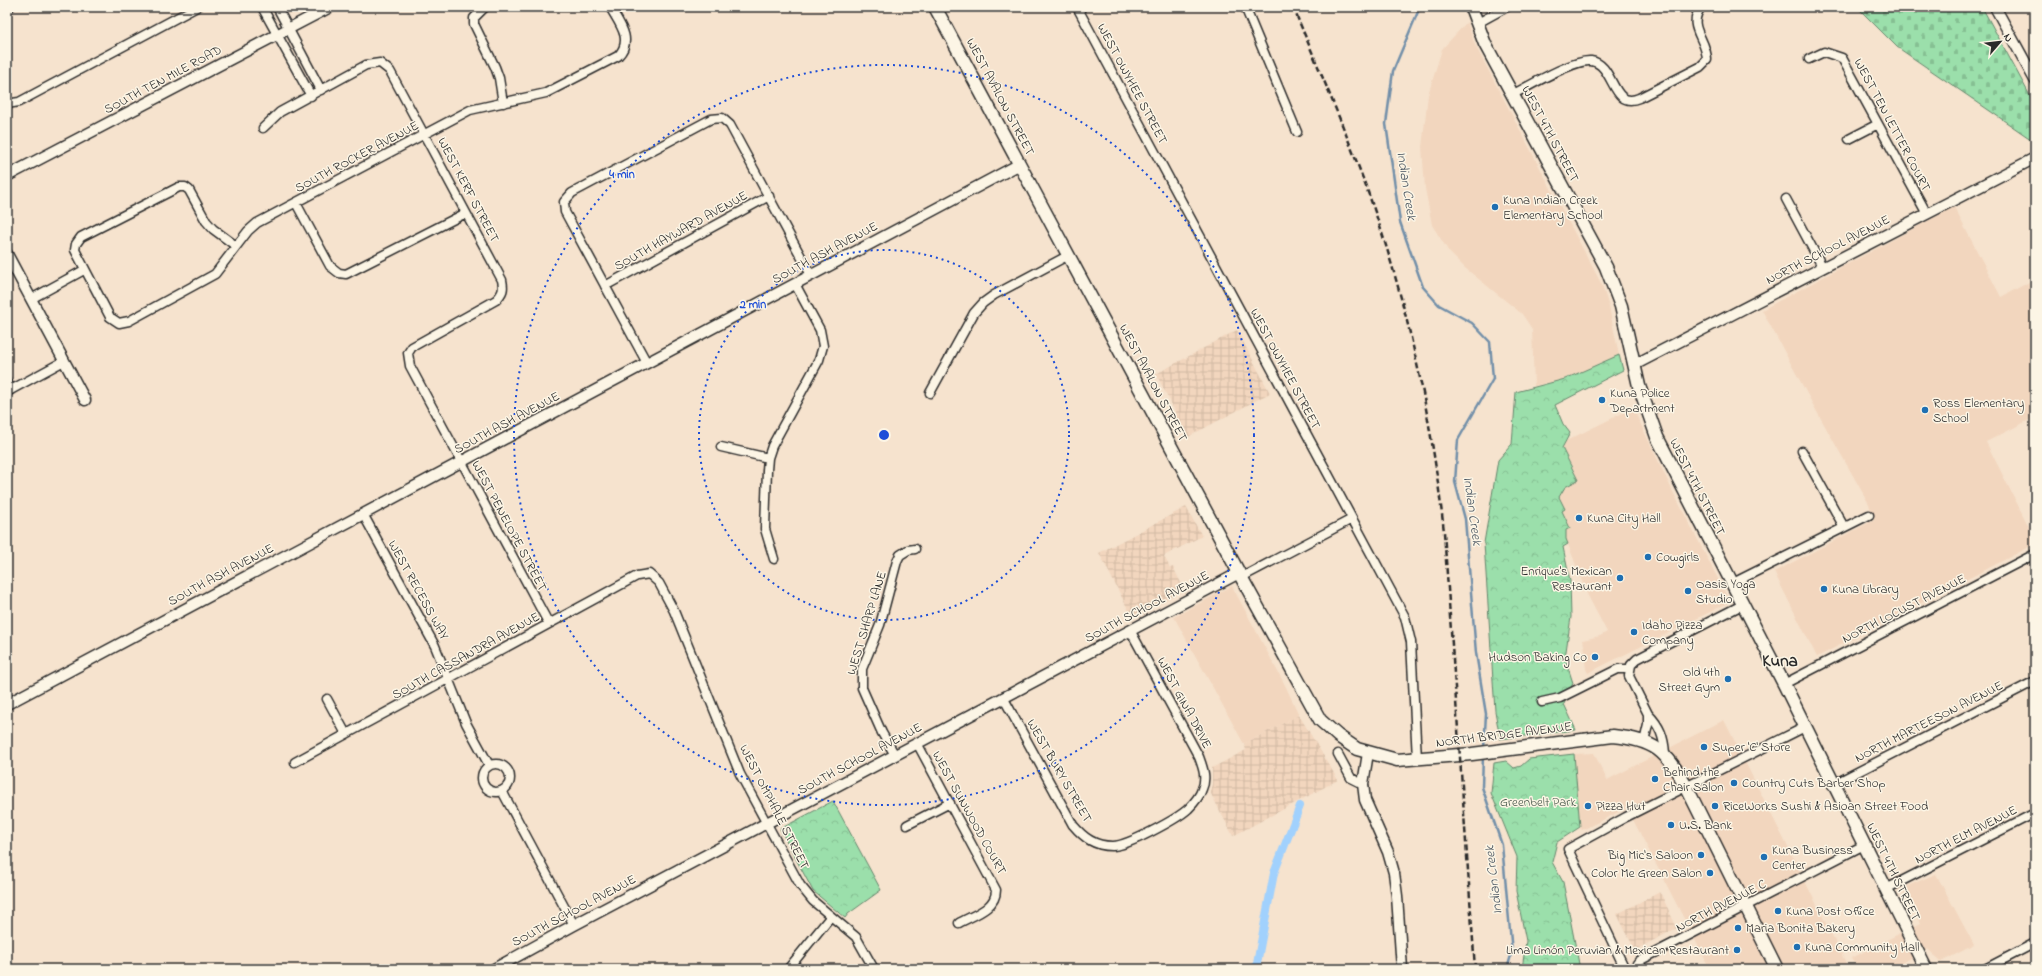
<svg xmlns="http://www.w3.org/2000/svg" width="2042" height="976" font-family="'Indie Flower',sans-serif">
<style>
.built{fill:#f2d6be}
.industrial{fill:url(#industrial-grid)}
.cemetery{fill:url(#cemetery-stones);stroke:#63856b}
.park{fill:url(#park-crowns);stroke:#63856b}
.lines{fill:none;stroke-linecap:round;stroke-linejoin:round}
.stream{stroke:#728fa9;stroke-width:2.5}
.canal{stroke:#a1d1fd;stroke-width:8}
.minor-casing{stroke:#2b2b2b;stroke-width:11}
.tertiary-casing{stroke:#2b2b2b;stroke-width:13}
.secondary-casing{stroke:#2b2b2b;stroke-width:15}
.minor{stroke:#fcf5e5;stroke-width:8}
.tertiary{stroke:#fcf5e5;stroke-width:10}
.secondary{stroke:#fcf5e5;stroke-width:12}
.rail{stroke:#2b2b2b;stroke-width:2.5;stroke-dasharray:6 3;stroke-linecap:butt}
.ring{fill:none;stroke:#1d4ed8;stroke-width:2;stroke-dasharray:2 4}
.poi-dot{fill:#1f6fb2;stroke:#fcf5e5;stroke-width:1.5}
.labels{text-anchor:middle;dominant-baseline:central;stroke-width:3;stroke-linejoin:round;paint-order:stroke}
.street-label{font-size:13px;fill:#2b2b2b;stroke:#fcf5e5}
.poi-label{font-size:13px;fill:#2b2b2b;stroke:#fcf5e5;text-anchor:start}
.park-label{font-size:13px;fill:#47584b;stroke:#fcf5e5}
.water-label{font-size:14px;font-style:italic;fill:#485460;stroke:#fcf5e5}
.district-label{font-size:17px;font-weight:bold;fill:#2b2b2b;stroke:#fcf5e5}
.centre{fill:#1d4ed8;stroke:#fcf5e5;stroke-width:2}
.ring-label{font-size:12px;text-anchor:middle;font-weight:bold;fill:#1d4ed8;stroke:#fcf5e5;stroke-width:3;stroke-linejoin:round;paint-order:stroke}
</style>
<defs>
<pattern id="industrial-grid" width="8" height="8" patternUnits="userSpaceOnUse"><rect width="8" height="8" fill="#f2d6be"/><path d="M0 4h8M4 0v8" fill="none" stroke="#d0b8a3"/></pattern>
<pattern id="cemetery-stones" width="16" height="16" patternUnits="userSpaceOnUse"><rect width="16" height="16" fill="#9bdfab"/><path d="M2 7V4a2 2 0 0 1 4 0v3zM10 15v-3a2 2 0 0 1 4 0v3z" fill="#86c093"/></pattern>
<pattern id="park-crowns" width="20" height="18" patternUnits="userSpaceOnUse"><rect width="20" height="18" fill="#9bdfab"/><path d="M2 6a3 3 0 1 1 6 0M12 15a3 3 0 1 1 6 0" fill="none" stroke="#86c093"/></pattern>
</defs>
<rect width="100%" height="100%" fill="#f6e3ce"/>
<filter id="ink" filterUnits="userSpaceOnUse"><feTurbulence type="fractalNoise" baseFrequency=".025" numOctaves="2"/><feDisplacementMap in="SourceGraphic" scale="8" xChannelSelector="R" yChannelSelector="G"/><feConvolveMatrix kernelMatrix="1 2 1 2 8 2 1 2 1" color-interpolation-filters="sRGB"/></filter>
<g filter="url(#ink)">
<path class="built" d="M1467,22l8,23 127,240 7,22 10,48 -54,24 -31,7 -2,-57 -10,-15 -57,-46 -16,-16 -17,-27 -7,-37 -3,-41 6,-52 14,-46z
M1954,207l47,90 34,-18v138l-49,25 49,97v5l-218,113 -43,-85 100,-52 -5,-16 -57,-101 -50,-93z
M1633,408l40,84 57,110 -142,71 -2,-4 -2,-15 1,-4 -2,-10 17,-4 7,-4 -20,-38 -21,-55v-9l4,-2 -8,-17 -3,-14 6,-10 13,-7 -16,-32 4,-7z
M1232,586l53,99 14,30 -55,29 -70,-127z
M1724,720l125,249h-139l-83,-161 -45,22 -2,-3 -6,-73 20,-1 13,27z
M1936,874l38,71 -33,17 -13,-13 -39,20h-31l-6,-11 68,-35 -16,-31 1,-5z"/>
<path class="industrial" d="M1237,330l33,63 -84,45 -10,-19v-6l-20,-39z
M1186,507l16,29 -38,20 6,12 3,-1 11,22 -52,28 -33,-64z
M1299,715l39,65 -105,56 -23,-44 2,-8v-16l34,-18 -2,-6z
M1660,892l17,36 -42,22 -18,-36z"/>
<path class="cemetery" d="M1857,7h125l53,98v37l-138,-95z"/>
<path class="park" d="M1619,355l4,15 -68,35 8,19 7,9 -8,15 16,32 -13,7 -6,10 6,12 -3,2 8,17 -4,2v9l2,5 -5,3 7,34 1,36 -6,41 8,25 -9,21 12,26 -76,9 -5,-28 -11,-168 14,-83 14,-16 4,-52 49,-13z
M1574,754l6,73 -23,15 -5,20 11,20 17,87h-58l4,-28 -10,-50 1,-34 -26,-64 3,-30 12,-2 8,7 7,-2 8,-7z
M833,801l48,89 -33,24 -3,4 -32,-27 -33,-62z"/>
<g class="lines">
<path class="stream" d="M1420,7l-27,64 -7,53 14,98 23,65 16,18 33,18 18,19 3,37 -35,61 -3,42 10,37 11,134 10,61 -2,35
M1483,756l-1,31 20,58 10,107 -5,17"/>
<path class="canal" d="M1256,969l18,-96 26,-67"/>
<g class="minor-casing">
<path id="minor" d="M262,7l49,89
M277,7l44,83
M485,7l-11,11v6l21,43 4,11 4,25
M1077,7l328,610 6,25 6,117
M1245,7l52,125
M7,9l3,-2
M1476,24l31,-17
M1809,59l15,-7 18,6 85,156
M1512,95c17,-9 62,-36 79,-34 24,3 20,49 48,37l61,-31 7,-7c0,-22 -21,-32 -6,-53
M7,104l12,-2 178,-95
M263,128l17,-16 86,-47 14,-2 10,8 112,209c2,9 1,13 -6,20l-84,47 -4,6 2,13 139,258
M1849,139l29,-15
M1786,199l37,69
M296,203l34,63 9,7 7,1 120,-61
M236,246l-23,-17 -7,-8 -17,-31 -4,-3h-6l-98,50 -5,7 -1,6 35,67 9,6 10,-2 86,-47 33,-43 9,-8 213,-113 76,-17 72,-37c16,-16 1,-33 -8,-49
M605,286l164,-90
M31,299l53,-29
M647,363l-82,-151 -1,-10 8,-9 139,-74 11,-1 8,7 81,150
M7,382l4,8
M7,392l57,-31
M930,393l44,-80 9,-10 11,-8 75,-40
M721,447l47,11
M1802,451l42,76
M363,514l72,132 31,77 23,42
M774,559l-9,-30 2,-59 1,-12 4,-12 47,-86 4,-14 -3,-16 -25,-46
M1242,577l110,-58
M1731,584l138,-69
M1784,684l251,-130
M1003,697l70,128c11,13 22,21 39,21 14,1 65,-27 76,-37 5,-5 12,-13 14,-20 5,-11 1,-21 -3,-32l-69,-127
M327,699l19,35
M1542,702l18,-4 58,-29h11
M1648,714l-19,-38 2,-11 6,-6 105,-54
M1644,742l4,-17v-11c12,12 16,23 17,40
M917,743l79,147c0,19 -23,25 -37,33
M1338,754l13,24 12,6
M895,755l-13,-22 -20,-45v-19l18,-44 17,-64 3,-6 8,-5 7,-1
M295,762l342,-186 12,-2 10,9 15,28 66,163 60,111 13,16 43,36 18,32
M482 778a14 14 0 1 1 28 0a14 14 0 1 1-28 0Z
M1834,784l201,-103
M502,791l72,134
M907,825l43,-22
M1886,889l149,-76
M788,969l43,-53
M1625,969l-57,-120 58,-32 179,-90
M1633,969l6,-8 225,-116
M1985,969l50,-26"/>
</g>
<g class="tertiary-casing">
<path id="tertiary" d="M1995,7l40,73
M7,176l323,-169
M7,254l78,146
M1634,365l401,-207
M7,704l1013,-540
M1368,753l-5,31 2,16 23,52 6,21 3,23 5,73
M494,969l80,-44 665,-352"/>
</g>
<g class="secondary-casing">
<path id="secondary" d="M935,7l304,566 81,147 18,16 19,13 40,11 75,-6 141,-18c42,4 53,15 73,50l91,183
M1471,7l14,37 121,223 15,39 18,80 18,51 127,247 142,285"/>
</g>
<use href="#minor" class="minor"/>
<use href="#tertiary" class="tertiary"/>
<use href="#secondary" class="secondary"/>
<path class="rail" d="M1293,7c31,74 64,149 89,226 31,97 51,197 62,299l31,437"/>
</g>
</g>
<g class="ring">
<circle cx="884" cy="435" r="185"/>
<circle cx="884" cy="435" r="370"/>
</g>
<g class="poi-dot">
<circle cx="1495" cy="207" r="4"/>
<circle cx="1602" cy="400" r="4"/>
<circle cx="1925" cy="410" r="4"/>
<circle cx="1579" cy="518" r="4"/>
<circle cx="1648" cy="557" r="4"/>
<circle cx="1620" cy="578" r="4"/>
<circle cx="1824" cy="589" r="4"/>
<circle cx="1688" cy="591" r="4"/>
<circle cx="1634" cy="632" r="4"/>
<circle cx="1595" cy="657" r="4"/>
<circle cx="1728" cy="679" r="4"/>
<circle cx="1704" cy="747" r="4"/>
<circle cx="1655" cy="779" r="4"/>
<circle cx="1734" cy="783" r="4"/>
<circle cx="1588" cy="806" r="4"/>
<circle cx="1715" cy="806" r="4"/>
<circle cx="1671" cy="825" r="4"/>
<circle cx="1701" cy="855" r="4"/>
<circle cx="1764" cy="857" r="4"/>
<circle cx="1710" cy="873" r="4"/>
<circle cx="1778" cy="911" r="4"/>
<circle cx="1738" cy="928" r="4"/>
<circle cx="1797" cy="947" r="4"/>
<circle cx="1737" cy="950" r="4"/>
</g>
<g class="labels">
<g class="street-label">
<text transform="translate(163 80) rotate(-28)">SOUTH TEN MILE ROAD</text>
<text transform="translate(1132 84) rotate(62)">WEST OWYHEE STREET</text>
<text transform="translate(1000 97) rotate(62)">WEST AVALON STREET</text>
<text transform="translate(1892 125) rotate(62)">WEST TEN LETTER COURT</text>
<text transform="translate(1550 134) rotate(62)">WEST 4TH STREET</text>
<text transform="translate(357 157) rotate(-28)">SOUTH ROCKER AVENUE</text>
<text transform="translate(468 190) rotate(62)">WEST KERF STREET</text>
<text transform="translate(681 231) rotate(-29)">SOUTH HAYWARD AVENUE</text>
<text transform="translate(1828 250) rotate(-27)">NORTH SCHOOL AVENUE</text>
<text transform="translate(825 253) rotate(-28)">SOUTH ASH AVENUE</text>
<text transform="translate(1285 369) rotate(62)">WEST OWYHEE STREET</text>
<text transform="translate(1153 383) rotate(62)">WEST AVALON STREET</text>
<text transform="translate(507 423) rotate(-28)">SOUTH ASH AVENUE</text>
<text transform="translate(1697 487) rotate(63)">WEST 4TH STREET</text>
<text transform="translate(509 526) rotate(62)">WEST PENELOPE STREET</text>
<text transform="translate(221 575) rotate(-28)">SOUTH ASH AVENUE</text>
<text transform="translate(418 590) rotate(61)">WEST RECESS WAY</text>
<text transform="translate(1147 607) rotate(-28)">SOUTH SCHOOL AVENUE</text>
<text transform="translate(1904 609) rotate(-27)">NORTH LOCUST AVENUE</text>
<text transform="translate(867 623) rotate(-73)">WEST SHARP LANE</text>
<text transform="translate(466 656) rotate(-29)">SOUTH CASSANDRA AVENUE</text>
<text transform="translate(1184 703) rotate(62)">WEST GINA DRIVE</text>
<text transform="translate(1929 722) rotate(-27)">NORTH MARTEESON AVENUE</text>
<text transform="translate(1504 735) rotate(-7)">NORTH BRIDGE AVENUE</text>
<text transform="translate(860 759) rotate(-28)">SOUTH SCHOOL AVENUE</text>
<text transform="translate(1059 771) rotate(60)">WEST BURY STREET</text>
<text transform="translate(774 807) rotate(63)">WEST OMPHALE STREET</text>
<text transform="translate(969 813) rotate(61)">WEST SUNWOOD COURT</text>
<text transform="translate(1966 835) rotate(-27)">NORTH ELM AVENUE</text>
<text transform="translate(1893 872) rotate(64)">WEST 4TH STREET</text>
<text transform="translate(1721 906) rotate(-27)">NORTH AVENUE C</text>
<text transform="translate(574 911) rotate(-28)">SOUTH SCHOOL AVENUE</text>
</g>
<g class="poi-label">
<text x="1503" y="200">Kuna Indian Creek<tspan x="1503" dy="15">Elementary School</tspan></text>
<text x="1610" y="393">Kuna Police<tspan x="1610" dy="15">Department</tspan></text>
<text x="1933" y="403">Ross Elementary<tspan x="1933" dy="15">School</tspan></text>
<text x="1587" y="518">Kuna City Hall</text>
<text x="1656" y="557">Cowgirls</text>
<text x="1612" y="571" text-anchor="end">Enrique's Mexican<tspan x="1612" dy="15">Restaurant</tspan></text>
<text x="1696" y="584">Oasis Yoga<tspan x="1696" dy="15">Studio</tspan></text>
<text x="1832" y="589">Kuna Library</text>
<text x="1642" y="625">Idaho Pizza<tspan x="1642" dy="15">Company</tspan></text>
<text x="1587" y="657" text-anchor="end">Hudson Baking Co</text>
<text x="1720" y="672" text-anchor="end">Old 4th<tspan x="1720" dy="15">Street Gym</tspan></text>
<text x="1712" y="747">Super 'C' Store</text>
<text x="1663" y="772">Behind the<tspan x="1663" dy="15">Chair Salon</tspan></text>
<text x="1742" y="783">Country Cuts Barber Shop</text>
<text x="1596" y="806">Pizza Hut</text>
<text x="1723" y="806">RiceWorks Sushi &amp; Asioan Street Food</text>
<text x="1679" y="825">U.S. Bank</text>
<text x="1772" y="850">Kuna Business<tspan x="1772" dy="15">Center</tspan></text>
<text x="1693" y="855" text-anchor="end">Big Mic's Saloon</text>
<text x="1702" y="873" text-anchor="end">Color Me Green Salon</text>
<text x="1786" y="911">Kuna Post Office</text>
<text x="1746" y="928">Maria Bonita Bakery</text>
<text x="1805" y="947">Kuna Community Hall</text>
<text x="1729" y="950" text-anchor="end">Lima Limón Peruvian &amp; Mexican Restaurant</text>
</g>
<g class="park-label">
<text x="1538" y="802">Greenbelt Park</text>
</g>
<g class="water-label">
<text transform="translate(1406 186) rotate(81)">Indian Creek</text>
<text transform="translate(1472 511) rotate(82)">Indian Creek</text>
<text transform="translate(1494 880) rotate(-97)">Indian Creek</text>
</g>
<g class="district-label">
<text x="1780" y="661">Kuna</text>
</g>
</g>
<circle cx="884" cy="435" r="6" class="centre"/>
<g class="ring-label">
<text x="622" y="178">4 min</text>
<text x="753" y="308">2 min</text>
</g>
<rect width="2042" height="976" fill="none" stroke="#fcf5e5" stroke-width="24"/>
<rect x="12" y="12" width="2018" height="952" fill="none" stroke="#2b2b2b" stroke-width="1.5" filter="url(#ink)"/>
<g transform="translate(2000 42) rotate(62)" stroke="#fcf5e5" stroke-width="3" paint-order="stroke">
<path d="M0-3L7 15L0 10L-7 15Z" fill="#2b2b2b"/>
<text y="-6" font-size="11" font-weight="bold" text-anchor="middle" fill="#2b2b2b">N</text>
</g>
</svg>
